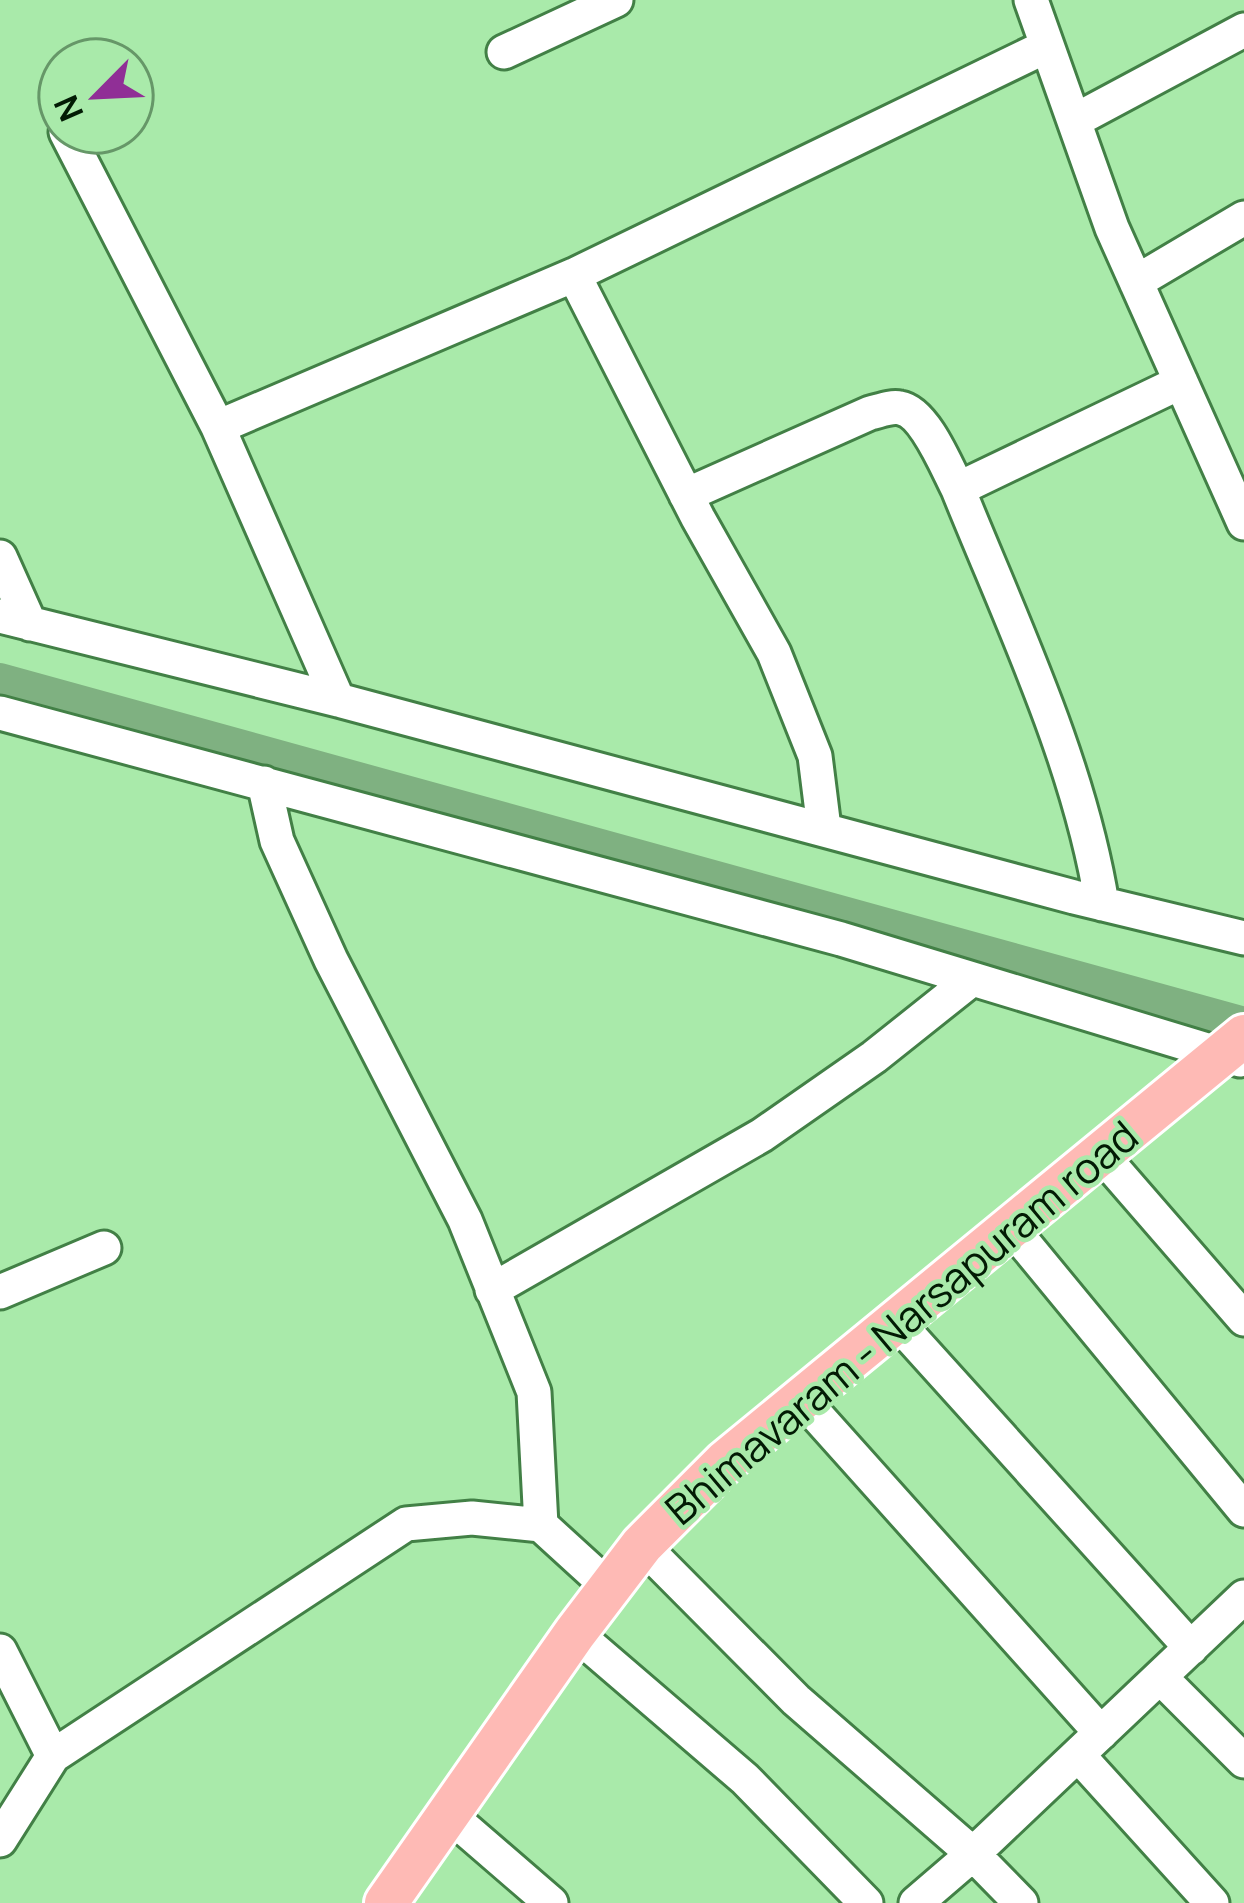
<svg xmlns="http://www.w3.org/2000/svg" width="1244" height="1903" font-family="Manrope,sans-serif">
<style>
.lines{fill:none;stroke-linecap:round;stroke-linejoin:round}
.canal{stroke:#7fb181;stroke-width:36}
.minor-casing{stroke:#428046;stroke-width:39}
.major-casing{stroke:#fff;stroke-width:48}
.minor{stroke:#fff;stroke-width:33}
.major{stroke:#febab5;stroke-width:42}
.labels{text-anchor:middle;dominant-baseline:central;stroke-width:9;stroke-linejoin:round;paint-order:stroke}
.street-label{font-size:42px;fill:#021b04;stroke:#a9eaaa}
</style>
<rect width="100%" height="100%" fill="#a9eaaa"/>
<g class="lines">
<path class="canal" d="M0,681l1244,344"/>
<g class="minor-casing">
<path id="minor" d="M1031,0l81,228 132,295
M504,52l112,-52
M1074,121l170,-91
M66,132l152,295 120,273
M574,275l124,243 76,135 41,103 9,72
M1136,282l108,-64
M218,427l356,-152 473,-229
M958,489c54,134 121,272 144,415
M686,495l184,-82c9,-2 21,-7 30,-5 25,4 47,60 58,81l223,-107
M0,557l30,67
M0,616l338,84 736,197 170,41
M0,713l841,226 399,121
M264,783l13,58 54,119 134,260 69,172 7,133
M1100,1153l144,166
M1010,1226l234,284
M492,1290l270,-155 112,-78 98,-78
M0,1292l104,-44
M896,1321l295,327
M802,1399l299,334
M642,1545l154,155 177,154 48,49
M575,1633l170,146 121,124
M0,1651l53,105
M1160,1677l84,84
M1078,1755l134,148
M448,1814l103,89
M0,1840l53,-84 353,-232 66,-6 69,7 69,63
M916,1903l57,-49 271,-257"/>
</g>
<g class="major-casing">
<path id="major" d="M386,1903l189,-270 67,-88 83,-83 519,-426"/>
</g>
<use href="#minor" class="minor"/>
<use href="#major" class="major"/>
</g>
<g class="labels">
<g class="street-label">
<text transform="translate(901 1322) rotate(-40)">Bhimavaram - Narsapuram road</text>
</g>
</g>
<g transform="translate(96 96) rotate(246)"><circle r="57" fill="#a9eaaa" stroke="#669768" stroke-width="3"/>
<path d="M0-9L21 45L0 30L-21 45Z" fill="#902f96"/>
<text y="-18" font-size="33" font-weight="bold" text-anchor="middle" fill="#021b04">N</text>
</g>
</svg>
